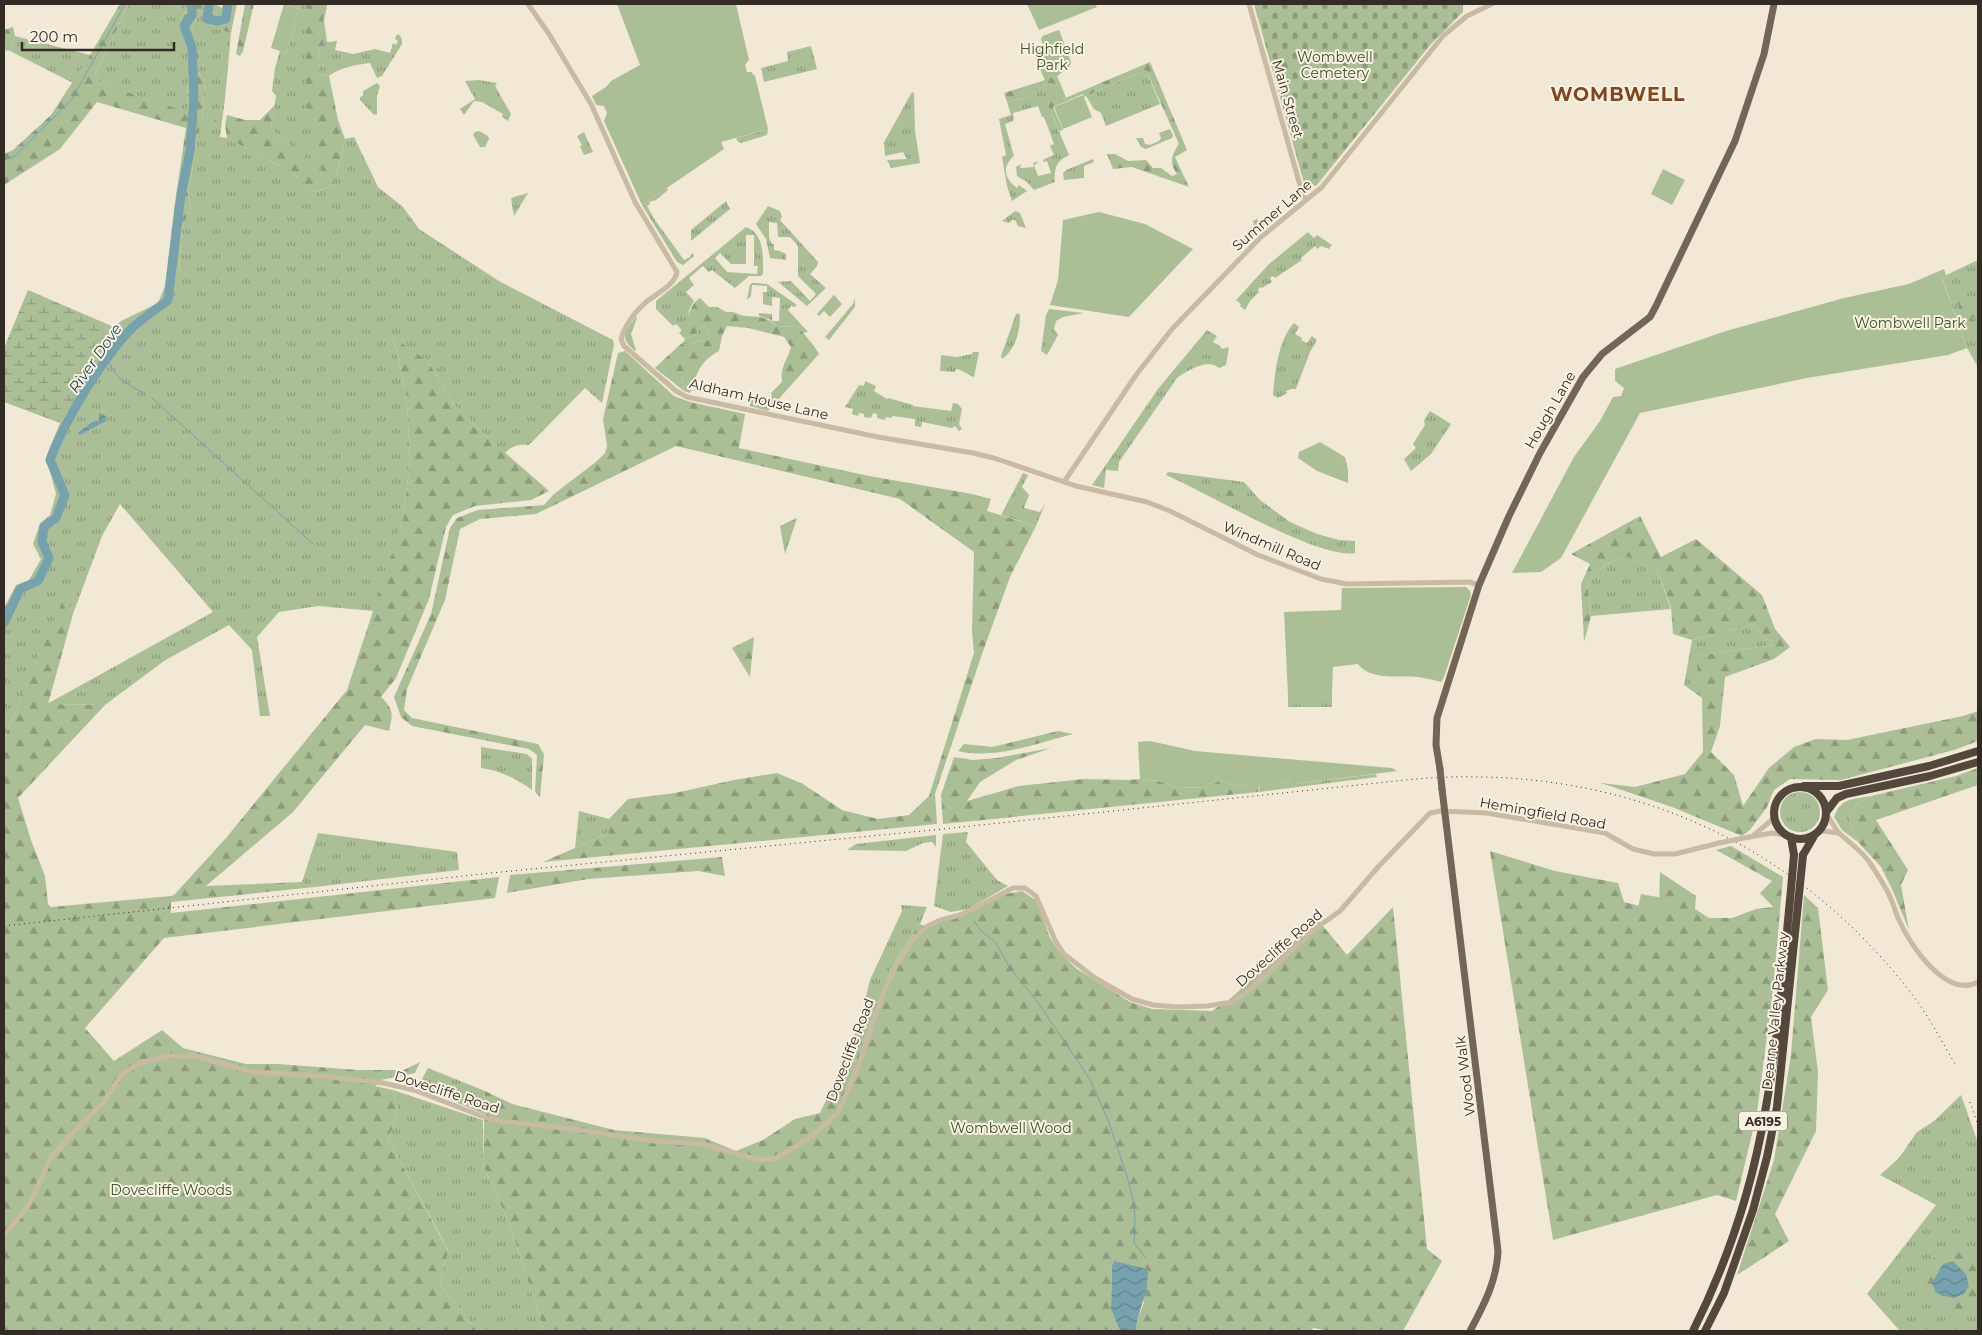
<svg xmlns="http://www.w3.org/2000/svg" width="1982" height="1335" font-family="Montserrat,sans-serif">
<style>
.grass{fill:url(#grass-tufts);fill-rule:evenodd}
.forest{fill:url(#forest-firs)}
.wetland{fill:url(#wetland-marsh)}
.cemetery{fill:url(#cemetery-stones)}
.green{fill:#abbf97}
.water{fill:url(#water-waves)}
.lines{fill:none;stroke-linecap:round;stroke-linejoin:round}
.stream{stroke:#75a2ad;stroke-width:1}
.river{stroke:#75a2ad;stroke-width:9}
.minor{stroke:#c8baa3;stroke-width:5}
.major{stroke:#756556;stroke-width:7}
.highway{stroke:#54473c;stroke-width:8}
.rail{stroke:#332b25;stroke-width:1;stroke-dasharray:1 4;stroke-linecap:butt}
.minor-bridge{stroke:#c8baa3;stroke-width:5}
.major-bridge{stroke:#756556;stroke-width:7}
.highway-bridge{stroke:#54473c;stroke-width:8}
.labels{text-anchor:middle;dominant-baseline:central;stroke-width:4;stroke-linejoin:round;paint-order:stroke}
.shield{fill:#f9f2e2;stroke:#6e675e;stroke-width:1}
.shield-label{font-size:12px;font-weight:bold;fill:#332b25}
.park-label{font-size:14px;fill:#3c5129;stroke:#f9f2e2}
.street-label{font-size:14px;fill:#332b25;stroke:#f9f2e2}
.water-label{font-size:15px;font-style:italic;fill:#1b4754;stroke:#f9f2e2}
.district-label{font-size:19px;font-weight:bold;letter-spacing:1px;fill:#82451e;stroke:#f9f2e2}
</style>
<defs>
<pattern id="grass-tufts" width="24" height="20" patternUnits="userSpaceOnUse" patternTransform="scale(1.25)"><rect width="24" height="20" fill="#abbf97"/><path d="M3 7l-1-3M5 7V3M7 7l1-3M15 17l-1-3M17 17v-4M19 17l1-3" fill="none" stroke="#8c9b7b"/></pattern>
<pattern id="forest-firs" width="22" height="20" patternUnits="userSpaceOnUse" patternTransform="scale(1.25)"><rect width="22" height="20" fill="#abbf97"/><path d="M5 1l3.5 6h-7zM16 11l3.5 6h-7z" fill="#8c9b7b"/></pattern>
<pattern id="wetland-marsh" width="20" height="14" patternUnits="userSpaceOnUse" patternTransform="scale(1.25)"><rect width="20" height="14" fill="#abbf97"/><path d="M1 5h8M5 5V1M11 12h8M15 12V8" fill="none" stroke="#8c9b7b"/></pattern>
<pattern id="cemetery-stones" width="16" height="16" patternUnits="userSpaceOnUse" patternTransform="scale(1.25)"><rect width="16" height="16" fill="#abbf97"/><path d="M2 7V4a2 2 0 0 1 4 0v3zM10 15v-3a2 2 0 0 1 4 0v3z" fill="#8c9b7b"/></pattern>
<pattern id="water-waves" width="16" height="10" patternUnits="userSpaceOnUse" patternTransform="scale(1.25)"><rect width="16" height="10" fill="#75a2ad"/><path d="M0 5q4-4 8 0t8 0" fill="none" stroke="#61848d"/></pattern>
</defs>
<rect width="100%" height="100%" fill="#f1e8d6"/>
<path class="grass" d="M129,4h59l-7,19 8,27 -2,63 -87,-30 -5,-9z
M284,4h22v99l18,71 -53,-45 5,-33 -4,-5 3,-23 5,-17 6,2 13,-44z
M323,4h4v2l-3,14 3,22 10,-1 -2,9 18,4 22,-5 15,4 3,-10 3,2 2,-4 -3,-2 2,-5c5,2 5,5 5,10l-20,32 -5,2 -7,-15c-13,2 -30,4 -41,13l-9,-2 -2,-24 5,-4z
M202,11l6,14 23,8 -6,66 -4,3 -1,14 -8,6 -10,-5 3,-34 -7,-12 -6,-45z
M15,36l75,19 -17,28 -63,-32z
M811,46l6,23 -53,13 -3,-14 27,-7 -1,-9z
M1146,70l14,34 -54,22 -5,-13 -7,-4 -8,-13z
M479,80l18,3 -2,3 16,28 -3,7 -6,-4 1,-3 -21,-12 -8,-1 -10,14 -4,-6 15,-10 -10,-18z
M377,83l3,3 -3,10v19l-4,-1 -13,-14v-3l3,-1v-5z
M1048,83l13,2 5,13 -19,5 22,52c-13,6 -15,14 -14,27l-21,8 -7,-8 -10,-6 -1,-9 5,-3 -1,4 14,-1 -1,-4 4,-1 1,1 -4,2 4,11 13,-3 -4,-12 -4,1 1,-3 10,-4 -4,-9 4,-2 -10,-27h-2l-4,-11 -25,7 1,5 -1,3 -8,3 9,32c-13,11 -9,23 3,32l2,-3 8,6 -15,10 -5,-15 -5,-29 4,-2 -7,-36 12,-4 -4,-13 19,-4z
M912,92l2,1 1,38 5,32 -29,5 -4,-8 20,-1 -4,-7 -18,4 -1,-12h-1z
M201,119l20,10 -1,8 7,1 63,33 24,21 20,-7 11,-46 9,-2 24,50 25,20 16,22 80,52 114,59 1,5 -12,58 -17,-15 -56,57c-10,-1 -16,0 -24,8l-18,-16 -33,-32 -26,-44 -35,-23 13,53 4,68 -7,61 -29,91 -56,-5 -39,6 -22,25 13,79h-10l-8,-66 -23,-25 -65,36 -59,44 -58,-1 166,-92 -93,-108 -18,32 -29,78 -9,-16 -60,141v-131l12,-23 13,-5 12,-21 -8,-15 7,-21 10,-8 6,-21 -10,-37 14,-34 31,-44 23,-52 7,-6 37,-18 7,-17 1,-9 13,-6 3,-43 9,-21 -3,-13z
M768,129l-1,6 -26,8 -3,-1 -2,-4z
M479,131l9,5 1,3 -4,8h-5l-7,-12 2,-3z
M584,132l9,20 -9,3 -4,-9 2,-1 -5,-9z
M1093,159l1,3 -10,4v12l-20,2 -1,-7 3,-3z
M667,188l1,2 -12,10 -7,2 1,2 -3,2 8,14 29,40 6,-3 2,-4 2,3 -11,9 -6,-3 -35,-57z
M528,193l-14,23 -3,-17 3,-2z
M726,201l4,8 -39,32v-11z
M768,206l12,5 2,6 -2,3 38,42 -1,4 -7,8 16,14 -19,18 -29,-24 13,-1 19,20 6,-7 -18,-18v-30l-8,-9h-12l-1,-14 -8,-1v16l3,6h2v6l6,1 6,3v6l-16,-2 -4,-19 -10,-15z
M1280,208l2,4 -24,18 -13,14 -4,-1 13,-19 -1,-3 4,-2 1,2 12,-4 1,-7z
M1015,211l5,2 6,15 -8,-2 -3,-6h-3l-3,3 -7,-2z
M746,227c19,7 17,31 17,47l-2,2h-12l-14,12 -23,-18 -3,2 -6,-6 -14,12 5,7 -8,7 8,9 -5,9 -1,11 -6,9 -6,-6 -3,2 -17,-17v-8zM746,235h8v31h4l-1,8 -30,-2 -12,-14 5,-5 11,11h15z
M1308,232l6,6 3,-3 15,10 -3,4 -8,-3 -4,3 -2,-3 -14,12 1,2 -27,18 -2,-2 -3,2 2,4 -10,6 -2,-1 -2,3 1,2 -9,9 -5,9 -5,-4 1,-2 -5,-4 33,-36z
M1978,260v107l-11,-19 -25,-71z
M753,283l14,1 30,21 -3,2 -3,-1 -3,4 20,22 -5,1 -5,-7 -20,1 -9,-8 -10,-3v-3l13,1v7h7l1,-23 -8,-1v9l-9,-2v-12h4v-6l-15,-1 -1,11 -4,4 3,-16z
M834,295l8,9 -12,13 -6,-6 -5,5 -2,-2z
M855,298v9l-26,33 -4,-3 28,-33z
M1049,309l35,4 -21,4 -7,4 -2,8 4,6 -11,20 -6,-4 5,-36z
M1018,313l2,2c0,16 -4,34 -18,44l-1,-3 15,-42z
M636,317l1,1 -6,16 5,16 -1,1c-16,-13 -11,-19 1,-34z
M1294,323l5,4 -4,7 7,4 -1,2 6,3 5,-7 5,4 -7,12 -14,37h-5l-5,2 1,2 -9,5 -5,-3c2,-23 5,-55 21,-72z
M704,325l7,11 -4,5 -7,-1 -6,4h-13l4,-4 -1,-2 8,-1z
M1207,330l10,6 -4,6 7,4 2,3 7,-2 -3,18 -7,3c-12,-10 -32,3 -42,10l-58,84 -1,9 -12,-1 -2,18 -12,-3 66,-96z
M973,352h6l-5,25c-7,-2 -9,-6 -18,-8l-1,3 -15,-1 1,-16 16,2 15,-3z
M659,364l5,6 6,-4 12,12 2,13 -29,-23z
M865,381l11,5 -2,5 13,8 1,-1 25,7v1l38,5 2,-8 5,1 4,5 -3,15 3,5 -3,2 -4,-5 -3,2 -30,-6 -1,5 -6,-1v-7l-23,-3 -1,2 -5,-1 -1,3 -8,-2v-4l-4,-1 -2,5 -7,-1v-3l-5,-1 -1,3 -6,-2 1,-5 -8,-2 14,-22 5,1z
M1430,411l21,13 -20,30 -20,17 -7,-12 12,-11 -3,-4 12,-19 -1,-5z
M1168,472l76,10 16,18 30,22 27,12 22,6 16,1v12c-36,7 -149,-61 -189,-78z
M1023,473l5,2 -6,12 7,8 -5,13 16,4 5,-8 -9,22 -35,-11z
M1628,557l29,13 14,39 -80,7 -4,-34 20,-19z
M1752,625l22,20 -77,11 5,42 -18,-13 8,-45z
M1332,692v15h-44v-12l5,4h28z
M481,747l46,7 5,5v31c-15,-11 -33,-20 -51,-22z
M1376,774l1,3 -118,15 1,-8 34,-2v2z
M1780 812a20 20 0 1 1 40 0a20 20 0 1 1-40 0Z
M1871,796l-13,7 -9,16 9,23 -16,-12 -8,-13c7,-19 19,-18 37,-21z
M579,811l30,8v14l-34,15z
M968,832l-2,10 31,38 11,6 -40,23 -17,3 -17,-6 9,-72z
M318,833l139,19 2,18 -144,17 -13,-5z
M936,835v12l-4,-5 -9,1 -17,8 -59,-1 9,-6z
M901,905l26,2 -7,17 -29,44 -39,102 -9,-6 17,-43 10,-41 32,-69z
M428,1068l57,23 -1,23 -66,-28z
M393,1090l90,30v45l27,60 34,106h-66l-38,-46 8,-35 -60,-112c11,-21 11,-25 5,-48z
M1961,1095l17,48v188h-78l-33,-37 69,-89 -56,-30 19,-17 18,-26 17,-11z"/>
<path class="forest" d="M120,4h9l-34,70 5,9 87,29 2,-62 -8,-27 7,-19h27l7,4 1,-4h14l-6,29 -23,-7 -6,-15 -10,15 7,32 -1,13 7,12 -3,34 10,5 8,-6 1,-14 4,-3 -4,30 -20,-9 -13,74 3,13 -9,21 -3,43 -13,6 9,-75 11,-74 -89,-26 -37,47 -56,36v-31l9,-4 38,-35 39,-60z
M245,4h9l-11,47 -3,5 -4,-2z
M306,4h17v42l-5,4 2,24 9,2 9,44 7,19 -11,46 -20,7 -24,-21 -63,-33 -2,-13 2,-10 18,5h15l15,-15 -4,24 52,44 -17,-70z
M13,27l2,9 -5,15 -6,-1v-20z
M1059,30l12,32 -1,4 -13,10 4,9 -13,-2 -22,15 -19,4 -3,-9 41,-13 -10,-23 2,-10 6,-3 -2,-5 2,-3z
M1150,62l37,88 -12,7 14,30 -57,-20 -19,2 -6,-15h8l13,7 18,-1 7,8h8l11,8 5,-2c-8,-12 -6,-18 2,-30l-33,-74 -62,27 -1,-3 -30,13 10,23 -4,1 -12,-28 11,-5 5,1z
M1958,295l16,4 -1,5 5,3v9l-7,2 3,2 2,8 -6,9 -15,-41z
M700,298l9,9h8l9,5c10,-1 11,3 19,4 17,1 20,0 33,11l20,-1c7,10 15,17 21,28l-51,57 -18,-5 1,-8 18,3 3,-4 -1,-4 11,-11c-2,-16 5,-20 9,-35l-7,-10 -36,-9 -21,-2 -5,10 -3,15c-20,11 -21,21 -29,42l-6,-2 -2,-13 -8,-3 -4,-8 -6,3 -5,-6 22,-20h13l6,-4 7,1 4,-5 -7,-11 -12,12 -8,1 -5,-5c11,-11 8,-27 21,-35z
M393,337l35,24 26,44 33,32 62,54 -18,9 -56,6 -22,9 -7,12 -17,72 -33,79 -15,19c13,13 12,16 8,34l-24,-6 -72,87 -87,74 96,-4 13,5 -144,15v11l328,-36 -4,21 -331,40 -79,90 29,33 48,-31 21,18 63,16h32l80,6h46l16,-8 -5,11 -34,7 -6,6 18,4c6,23 6,27 -5,48l60,113 -8,34 38,46h-474v-592l60,-142 9,17 -25,90 57,1 -87,93 13,42 14,36 3,28 3,3 120,-11 3,-1 52,-57 121,-148 56,-170 7,-61 -4,-68z
M625,351l49,45 16,6 55,12 -6,34 130,28 103,18 19,5 -4,12 49,15 -26,51 -28,77 -47,140 2,30 -394,38 66,-29v-14l19,-20 47,-6 59,-13 43,-7 26,11 39,26 36,9 31,-4 20,-19 45,-143 -2,-22 2,-79 -74,-53 -224,-53 -140,68 -56,5 -20,10 -15,71 -38,89 -3,21 8,8 126,26 6,10 -4,43 -5,-5 2,-37 -8,-6 -117,-23 -11,-9 -7,-20 37,-83 19,-86 7,-10 21,-8 66,-5 10,-11 43,-33 8,-8 2,-7 -4,-27 15,-66z
M1221,483l18,4 -5,10 -12,-1 -8,-5z
M1640,516l21,41 35,-18 66,56 13,34 15,18 -16,12 -49,18 -5,49 -9,26 23,23 9,31 26,-38 25,-21 22,-8 31,1 116,-24 15,-5v30l-24,9 -113,30 -51,-1 -16,11 -7,17 -17,23 -8,6 -70,-29 -71,-24 34,4 50,-13 18,-22 -1,-54 -6,-42 78,-11 -22,-20 -60,15 -19,-6 -2,-27 -14,-37 -29,-13 -21,6 -20,19 4,34 -7,26 -3,-58 9,-20 -19,-10z
M797,518l-12,36 -5,-28z
M754,637l-4,40 -18,-29z
M1058,731l15,3c-36,9 -77,26 -115,17l6,-7 28,3z
M1051,748l-35,12 -36,22 -13,19 52,-15 64,-7 46,1 11,-1 19,2 20,7 26,-1 14,-6 18,5 23,-2 -2,8 -315,32 -2,-29 13,-38 19,3 24,-2z
M1978,768v17l-102,35 32,50 -7,15 8,45 -17,-41 -11,-22 -23,-25 -9,-23 9,-16 13,-7 85,-20z
M1731,846l52,31 -10,113 -16,123 -21,88 -19,-6 -164,45 -63,-389 65,20 63,12 6,19 35,9 1,-39 36,24 -1,13 14,9h23l24,-9 17,-2 -13,-14 12,-12 -56,-31z
M722,857l3,19 -27,-5 -110,8 -81,14 3,-18z
M1022,891l15,10 13,37 12,17 15,14 53,33 22,7 60,2 19,-13 87,-78 29,35 46,-48 34,342 15,12 -39,70h-74l-16,-3 -1,3h-176l1,-10 7,-19 -32,-36 -1,42 9,23h-576l-34,-106 -27,-60 2,-74 27,13 102,26 91,8 31,13 27,-11 32,-21 25,-6 23,-49 9,6 39,-102 29,-44 7,3 72,-32z
M1804,895l14,13 10,82 -17,27 7,55 -2,59 -41,83 14,27 -52,34 37,-115 17,-105z
M1956,1248l17,3 5,3v46l-22,14 -16,-2 -16,-20 -4,-9 14,-26z"/>
<path class="wetland" d="M28,290l86,37 -23,52 -31,44 -56,-21v-54z"/>
<path class="cemetery" d="M1254,4h209v8l-32,32 -115,142 -12,-3z"/>
<path class="green" d="M284,4l15,5 -13,44 -15,-5z
M617,4h119l13,56 -4,5 2,7h4l4,4 13,53 -47,13 3,7 -82,56 -38,-84 3,-8 -3,-7 -8,-1 -4,-9 14,-9 5,-6 29,-16z
M1027,4h68l2,3 -58,23z
M1059,30l12,32c-4,10 -16,15 -26,18l-10,-23 2,-10 6,-3 -2,-5 2,-3z
M1083,95l9,22 -29,12 -9,-22z
M1170,129l3,6 -1,3 -26,11 -5,-2 -5,-9h7l2,6 5,1 9,-4 2,-3 -2,-5z
M1663,169l22,11 -13,25 -21,-11z
M1099,212l46,12 48,25 -64,68 -79,-12 8,-25 5,-60z
M1944,269l2,6 -4,3 25,70 -19,7 -141,23 -167,35 -79,145 -20,14 -29,1 62,-116 26,-36 13,-24 8,-1 3,-8 -9,-7v-12l111,-38 118,-33 65,-14z
M1320,442l25,15 3,12v14l-31,-12 -19,-13 1,-6z
M1466,587l4,4 1,4 -27,82 -3,5c-7,-2 -15,-4 -23,-5 -19,-2 -47,4 -60,-13l-25,3 -1,25 -11,7h-28l-5,-4 -4,-83 57,-2 1,-22z
M1150,741l45,10 197,17 5,3 -103,13 -1,-2 -56,4 -18,-5 -14,6 -26,1 -20,-7 -19,-2 -2,-37z
M1641,894l22,4 -3,14 -22,-4z"/>
<path class="water" d="M99,413l7,3v5l-26,14 -2,-2 14,-11 7,-1z
M1114,1261l30,7 4,4 -1,15 -10,34 -1,10h-16l-9,-22 1,-43z
M1953,1261l13,13 3,12 -5,8 -11,4 -17,-5 -4,-10 11,-19z"/>
<g class="lines">
<path class="stream" d="M4,160l11,-4 57,-57 53,-95
M108,359c9,22 17,23 37,35
M152,398l161,146
M974,921l8,11 13,10 15,26 27,33 54,80 17,39 19,56 6,23 2,19 -1,25 12,15"/>
<path class="river" d="M209,4l-2,15 11,2 8,-2 2,-15
M4,623l16,-34 18,-8 11,-23 -7,-16 2,-15 12,-9 9,-23 -15,-35c15,-40 52,-101 81,-131 11,-11 25,-19 37,-29l13,-105 9,-44 4,-54 -2,-50 -8,-21 8,-11v-11"/>
<path class="minor" d="M528,4l21,30 42,70 44,98 42,70c-2,13 -21,22 -31,30 -11,10 -21,22 -25,37l3,7 52,45 11,6 191,40 95,16 21,5 82,28 71,16 23,9 88,44 63,24 26,5 122,-2 10,3
M1249,4l52,185 5,11
M1064,482l72,-107 36,-46 88,-91 62,-51 121,-151 24,-20 25,-12
M1827,815c4,6 8,14 13,19 10,9 22,17 30,29 7,11 16,24 21,36 3,7 5,15 8,21 11,25 47,79 79,62
M1817,833l7,-2 14,2
M1754,835l20,-17
M1749,837l23,-4 14,2
M4,1236l26,-33 20,-44 18,-21 34,-34 20,-30 18,-11 29,-7h27l56,16 69,4 62,7 31,7 78,30 80,9 82,12 49,3 55,16 18,-2 35,-21 27,-24 20,-46 24,-71 14,-30 16,-25 14,-14 12,-6 25,-7 50,-26h12l11,8 19,44 9,14 31,24 37,21 21,6 25,2 29,-1 25,-4 13,-8 71,-66 24,-17 39,-45 51,-53 10,-2 47,2 118,20 28,16 21,5h21l44,-11"/>
<path class="major" d="M1440,769l-4,-24 1,-27 42,-133 30,-69 31,-63 43,-76 19,-23 48,-37 6,-11 79,-165 29,-87 10,-50
M1442,789l56,462c-1,29 -14,54 -28,80"/>
<path class="highway" d="M1804,786h35l90,-20 49,-15
M1774 813a26 26 0 1 1 52 0a26 26 0 1 1-52 0Z
M1827,811l10,-13 9,-4 84,-18 48,-14
M1791,837l3,18
M1803,855l11,-19
M1693,1331c34,-68 59,-143 72,-219 13,-70 18,-141 25,-212
M1705,1331l19,-38 29,-83 14,-53 10,-50 21,-203"/>
<path class="rail" d="M4,926l487,-53 452,-44 472,-50c198,-16 374,56 496,214 17,22 30,47 44,71
M1970,1102l8,23"/>
<path class="minor-bridge" d="M1719,843l30,-6"/>
<path class="major-bridge" d="M1440,769l2,20"/>
<path class="highway-bridge" d="M1790,900l4,-45
M1798,904l5,-49"/>
</g>
<g class="labels">
<rect class="shield" x="1739" y="1111.5" width="48" height="19" rx="4"/>
<g class="shield-label">
<text x="1763" y="1121">A6195</text>
</g>
<g class="park-label">
<text x="1052" y="49">Highfield<tspan x="1052" dy="16">Park</tspan></text>
<text x="1335" y="57">Wombwell<tspan x="1335" dy="16">Cemetery</tspan></text>
<text x="1910" y="323">Wombwell Park</text>
<text x="1011" y="1128">Wombwell Wood</text>
<text x="171" y="1190">Dovecliffe Woods</text>
</g>
<g class="street-label">
<text transform="translate(1288 99) rotate(74)">Main Street</text>
<text transform="translate(1272 215) rotate(-41)">Summer Lane</text>
<text transform="translate(759 399) rotate(13)">Aldham House Lane</text>
<text transform="translate(1550 410) rotate(-60)">Hough Lane</text>
<text transform="translate(1272 546) rotate(23)">Windmill Road</text>
<text transform="translate(1543 813) rotate(10)">Hemingfield Road</text>
<text transform="translate(1279 948) rotate(-41)">Dovecliffe Road</text>
<text transform="translate(1775 1011) rotate(-84)">Dearne Valley Parkway</text>
<text transform="translate(850 1050) rotate(-69)">Dovecliffe Road</text>
<text transform="translate(1465 1076) rotate(-97)">Wood Walk</text>
<text transform="translate(447 1092) rotate(18)">Dovecliffe Road</text>
</g>
<g class="water-label">
<text transform="translate(95 358) rotate(-55)">River Dove</text>
</g>
<g class="district-label">
<text x="1618" y="94">WOMBWELL</text>
</g>
</g>
<rect width="1982" height="1335" fill="none" stroke="#332b25" stroke-width="10"/>
<path d="M22 42v8h152v-8" fill="none" stroke="#332b25" stroke-width="2.5"/>
<text x="30" y="42" font-size="15" fill="#332b25" stroke="#f9f2e2" stroke-width="4" paint-order="stroke">200 m</text>
</svg>
